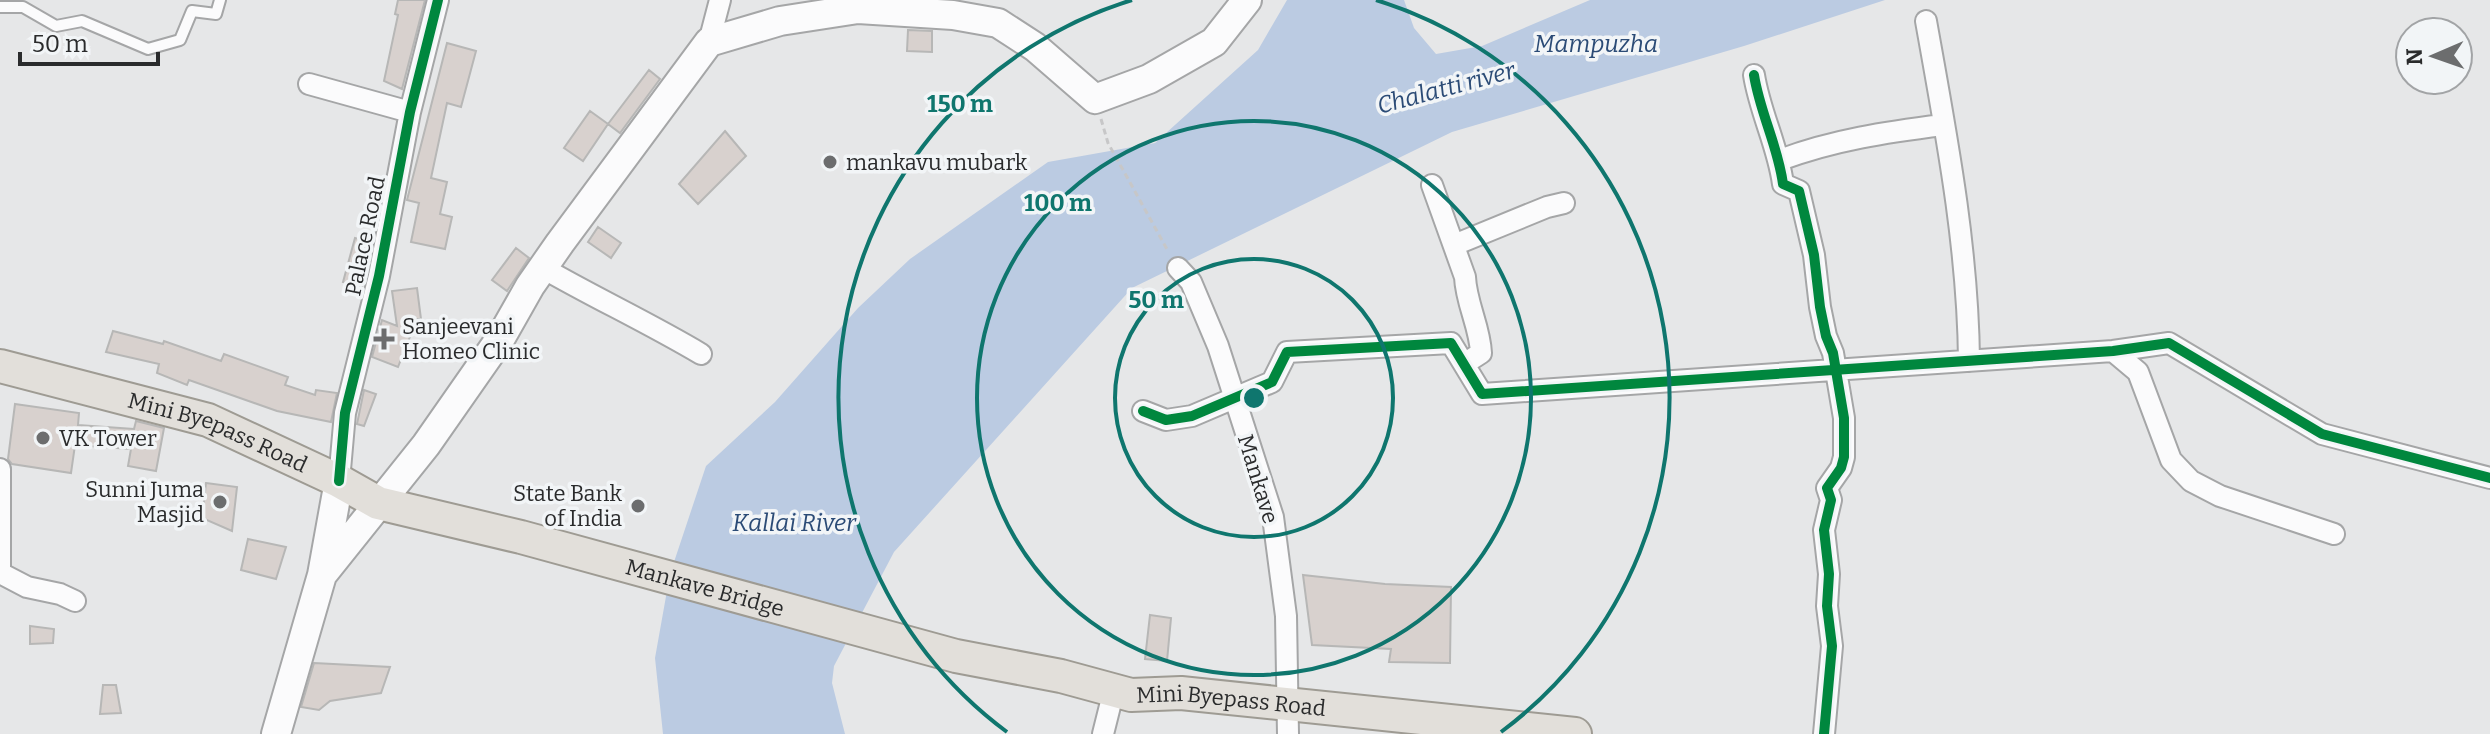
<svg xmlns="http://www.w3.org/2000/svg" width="2490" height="734" font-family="Bitter,serif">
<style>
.water{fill:#bbcbe2}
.building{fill:#d8d1ce;stroke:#b7b7b6;stroke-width:2}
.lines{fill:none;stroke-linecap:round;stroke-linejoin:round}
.lane-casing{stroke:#a5a6a7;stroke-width:14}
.street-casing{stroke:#a5a6a7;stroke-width:24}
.secondary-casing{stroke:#a5a6a7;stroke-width:32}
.primary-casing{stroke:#9e9b93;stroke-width:36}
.path{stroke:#c7c7c8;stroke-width:3;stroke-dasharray:6 4;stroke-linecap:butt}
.lane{stroke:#fbfbfc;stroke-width:10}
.street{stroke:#fbfbfc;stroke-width:20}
.secondary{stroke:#fbfbfc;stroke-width:28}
.primary{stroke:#e2dfda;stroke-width:32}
.cycleway-casing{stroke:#f2f5f7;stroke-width:15}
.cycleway{stroke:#00873e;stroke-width:10}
.ring{fill:none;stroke:#0f766e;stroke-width:4}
.poi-dot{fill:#6c6d6e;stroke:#f2f5f7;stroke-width:3}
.labels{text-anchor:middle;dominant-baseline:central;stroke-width:7;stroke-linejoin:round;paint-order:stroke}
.poi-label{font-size:22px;fill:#2a2b2c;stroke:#f2f5f7;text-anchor:start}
.street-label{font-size:22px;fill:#2a2b2c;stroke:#f2f5f7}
.water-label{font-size:24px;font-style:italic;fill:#2b4b76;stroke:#f2f5f7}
.centre{fill:#0f766e;stroke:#f2f5f7;stroke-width:4}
.ring-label{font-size:24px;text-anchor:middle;font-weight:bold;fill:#0f766e;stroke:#f2f5f7;stroke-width:7;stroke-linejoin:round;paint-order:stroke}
</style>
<rect width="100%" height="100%" fill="#e6e7e8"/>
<path class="water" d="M1287,0h117l10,28 22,26 46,-8 108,-46h295l-141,46 -292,86 -320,156 -238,264 -60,114 -2,17 13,51h-182l-8,-76 15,-84 36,-108 69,-64 83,-94 52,-49 138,-97 107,-19 103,-93z"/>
<path class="building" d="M398,0h27l-23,89 -18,-8 14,-66 -3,-1z
M908,30l24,1v21l-25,-1z
M447,43l29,8 -15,56 -14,-4 -16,75 16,4 -7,32 12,3 -7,32 -34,-7 8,-39 -12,-3z
M649,70l11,9 -40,54 -12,-9z
M590,111l18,13 -25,37 -19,-13z
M725,131l21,25 -48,48 -19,-20z
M598,227l23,16 -10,15 -23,-16z
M355,238l17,4 -10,45 -19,-5z
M516,248l13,10 -22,33 -15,-11z
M417,288l4,31h-4l-19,48 -26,-10 10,-37 15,6 -5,-35z
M113,331l50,13 1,-3 57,20 3,-7 64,23 -3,8 30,10 1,-5 21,3 -6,29 -54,-11 -88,-31 -2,5 -30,-12 2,-9 -53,-12z
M364,390l12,4 -12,32 -7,-2z
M15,404l64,9 -1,12 56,4 2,-8 28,7 -8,43 -28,-5 3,-17 -56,-4 -4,28 -59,-9 -4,-5z
M206,483l31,4 -5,44 -30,-13z
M248,539l38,8 -10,32 -35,-9z
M1303,575l82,9 66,3 -1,76 -61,-1 2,-13 -79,-4z
M1150,615l21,3 -4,43 -22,-2z
M30,626l24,3 -1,14 -23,1z
M314,663l76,4 -9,26 -51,8 -11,9 -18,-3z
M103,685h13l5,28 -21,1z"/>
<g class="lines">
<g class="lane-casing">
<path id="lane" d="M0,7h23l33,19 26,-5 66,28 32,-9 12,-29 24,3 4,-14"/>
</g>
<g class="street-casing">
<path id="street" d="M1926,21c20,112 42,225 43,340
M709,42l11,-42
M1754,75c6,38 24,71 29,109l16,7 15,64 6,52 6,29 7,17 11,65v39l-3,11 -14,20 4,12 -7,30 5,44 -2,32 5,40 -8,88
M309,84l101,28
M1780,160c53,-20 107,-28 163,-35
M1432,185l33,92c1,26 15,50 16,76l-17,11
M1454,245l93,-38 17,-4
M543,268c52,30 106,55 158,86
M1178,268l13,14 27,64 55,171 13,99 2,118
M2113,351l25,21 33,88 20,21 29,15 114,38
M1143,411l23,9 26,-4 80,-34 15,-30 164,-9 31,51 631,-43 56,-8 153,91 168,44
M0,469v99
M339,481l6,-68 34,-137 31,-164 28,-112
M0,573l27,14 33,7 15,7
M1103,734l11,-44"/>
</g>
<g class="secondary-casing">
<path id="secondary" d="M322,575l104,-130 74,-106 30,-53 30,-43 149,-201 71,-21 78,-12 95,6 45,8 37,24 60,52 54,-20 65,-37 33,-42
M276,734l46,-159 17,-94"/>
</g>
<g class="primary-casing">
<g id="primary">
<path id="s1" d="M0,366l208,54 131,61 39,22 143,34 435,119 105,20 70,19 50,-2 394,41"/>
</g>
</g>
<path class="path" d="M1101,119l7,24 60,108"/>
<use href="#lane" class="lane"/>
<use href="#street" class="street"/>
<use href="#secondary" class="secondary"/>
<use href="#primary" class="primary"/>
<g class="cycleway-casing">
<path id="cycleway" d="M1754,75c6,38 24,71 29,109l16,7 15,64 6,52 6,29 7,17 11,65v39l-3,11 -14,20 4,12 -7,30 5,44 -2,32 5,40 -8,88
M1143,411l23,9 26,-4 80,-34 15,-30 164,-9 31,51 631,-43 56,-8 153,91 168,44
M339,481l6,-68 34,-137 31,-164 28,-112"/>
</g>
<use href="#cycleway" class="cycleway"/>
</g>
<g class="ring">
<circle cx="1254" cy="398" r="139"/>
<circle cx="1254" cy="398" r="277"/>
<path d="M1007 732A416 416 0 0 1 1132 0M1376 0A416 416 0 0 1 1501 732"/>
</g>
<g class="poi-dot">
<circle cx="830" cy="162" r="8"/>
<path d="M380 327h8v8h8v8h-8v8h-8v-8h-8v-8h8z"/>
<circle cx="43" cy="438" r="8"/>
<circle cx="220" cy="502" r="8"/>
<circle cx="638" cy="506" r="8"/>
</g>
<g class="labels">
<g class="poi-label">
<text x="846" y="162">mankavu mubark</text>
<text x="402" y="326">Sanjeevani<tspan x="402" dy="25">Homeo Clinic</tspan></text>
<text x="59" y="438">VK Tower</text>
<text x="204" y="489" text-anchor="end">Sunni Juma<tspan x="204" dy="25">Masjid</tspan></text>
<text x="622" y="493" text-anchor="end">State Bank<tspan x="622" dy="25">of India</tspan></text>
</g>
<g class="street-label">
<text transform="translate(365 236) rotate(-78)">Palace Road</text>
<text stroke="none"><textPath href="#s1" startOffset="228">Mini Byepass Road</textPath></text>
<text transform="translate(1258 479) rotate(73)">Mankave</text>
<text stroke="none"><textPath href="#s1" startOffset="742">Mankave Bridge</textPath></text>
<text stroke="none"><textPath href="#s1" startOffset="1282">Mini Byepass Road</textPath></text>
</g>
<g class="water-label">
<text x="1596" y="44">Mampuzha</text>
<text transform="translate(1446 88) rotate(-15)">Chalatti river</text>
<text x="794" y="523">Kallai River</text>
</g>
</g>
<circle cx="1254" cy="398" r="12" class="centre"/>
<g class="ring-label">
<text x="960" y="112">150 m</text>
<text x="1058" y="211">100 m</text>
<text x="1156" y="308">50 m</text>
</g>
<g transform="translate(2434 56) rotate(268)"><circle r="38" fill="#f2f5f7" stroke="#a2a4a6" stroke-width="2"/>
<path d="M0-6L14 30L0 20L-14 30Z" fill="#6c6d6e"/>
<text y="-12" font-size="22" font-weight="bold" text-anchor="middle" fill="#2a2b2c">N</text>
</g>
<path d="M20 52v12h138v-12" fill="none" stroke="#2a2b2c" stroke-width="4"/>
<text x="32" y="52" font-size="24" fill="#2a2b2c" stroke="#f2f5f7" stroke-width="6" paint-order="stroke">50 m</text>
</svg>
